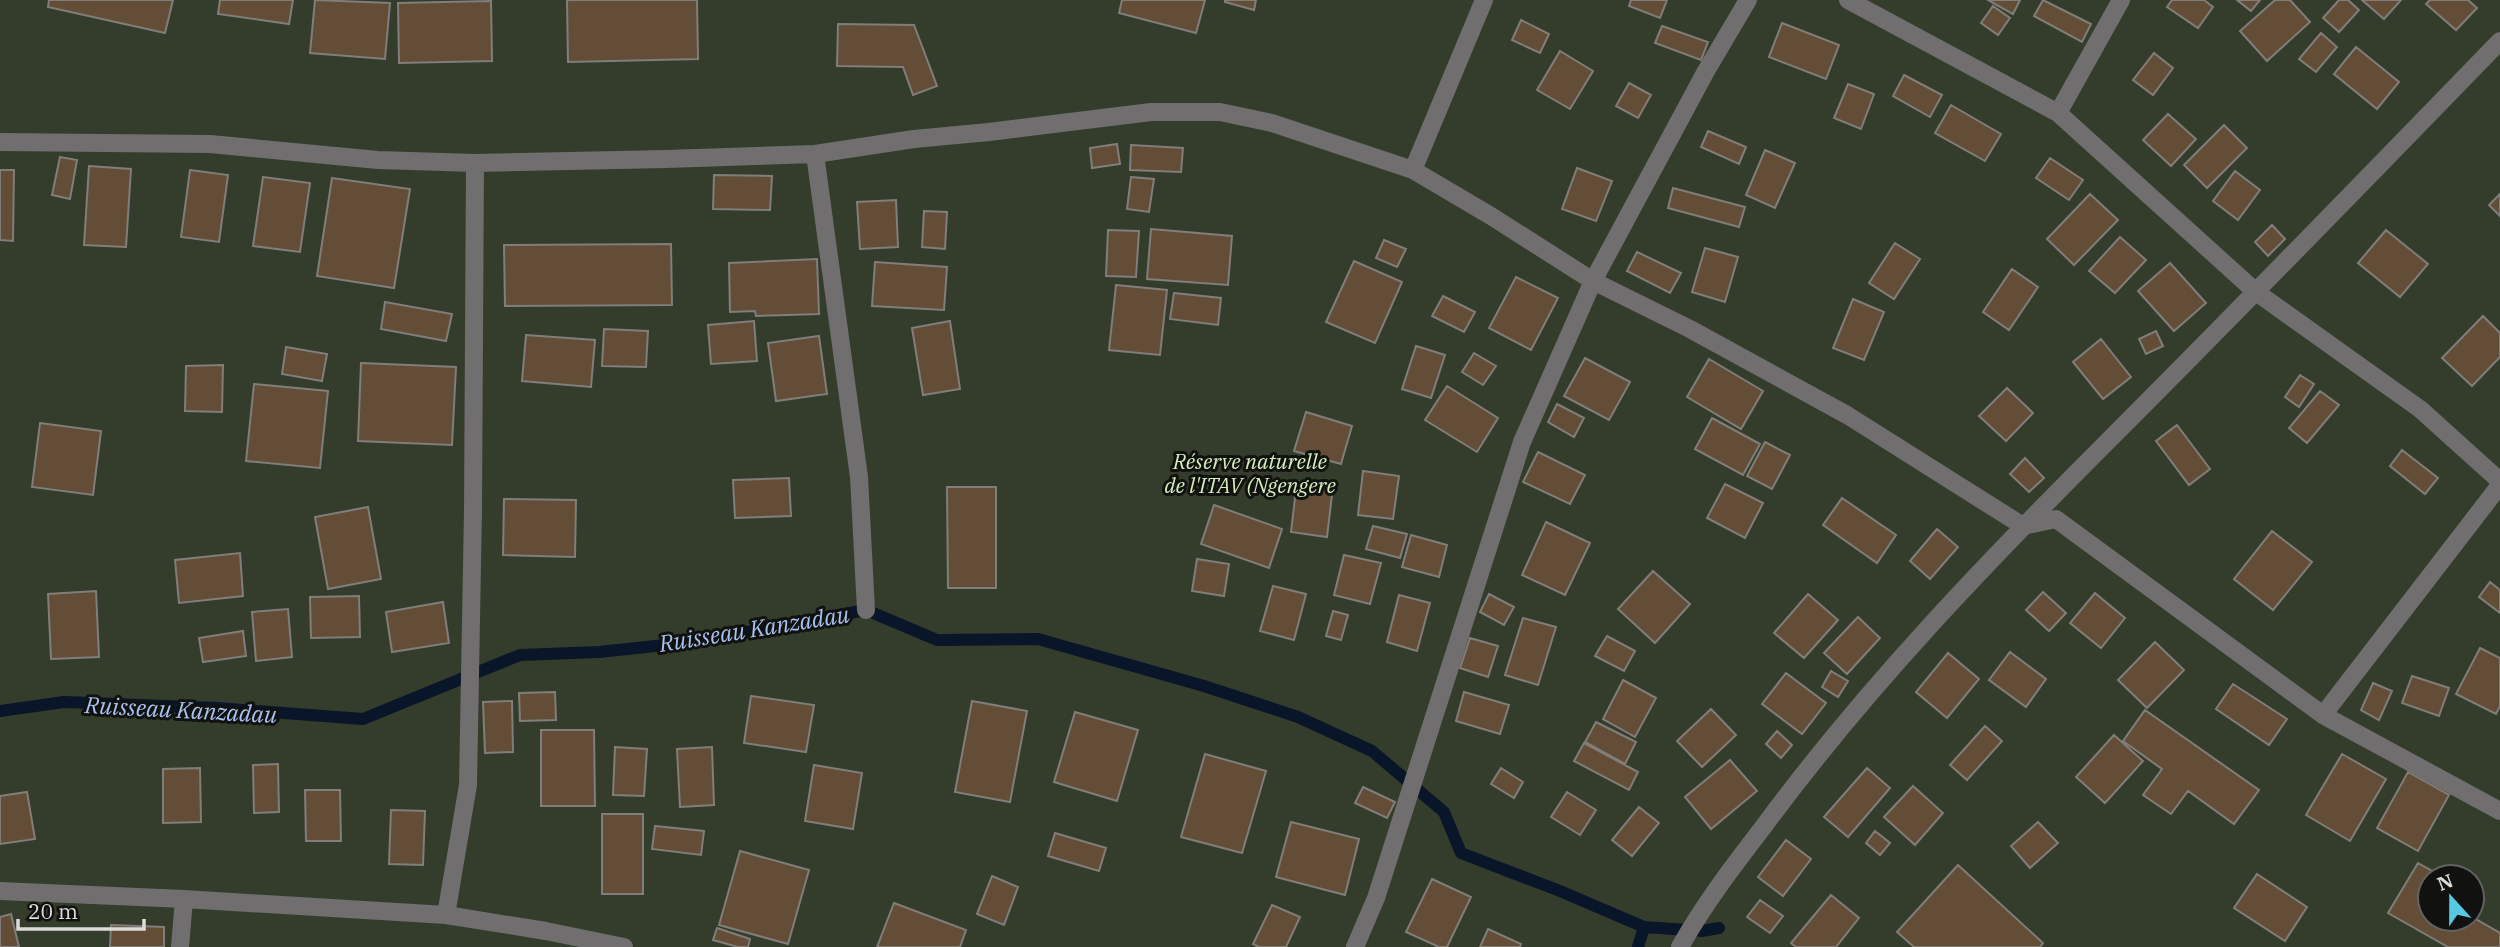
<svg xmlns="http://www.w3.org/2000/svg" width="2500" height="947" font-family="'IBM Plex Serif',serif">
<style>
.green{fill:#343d2c;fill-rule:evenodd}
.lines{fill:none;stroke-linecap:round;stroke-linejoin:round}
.stream{stroke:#091529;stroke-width:12}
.building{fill:#634d37;stroke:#807d7b;stroke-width:2}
.minor{stroke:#706e6e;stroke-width:18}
.labels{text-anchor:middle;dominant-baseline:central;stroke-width:6;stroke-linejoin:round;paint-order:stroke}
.park-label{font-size:21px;font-style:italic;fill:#d4efbc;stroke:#111110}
.water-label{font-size:23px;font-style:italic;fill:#a7c3f2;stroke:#111110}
</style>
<rect width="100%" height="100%" fill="#2a2826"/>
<path class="green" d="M0,0h2500v947h-2500zM2430,877h42v42h-42z"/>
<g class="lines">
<path class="stream" d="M0,711l64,-9 153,6 146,11 157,-64 79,-3 94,-10 173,-32 71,30 101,-1 166,47 94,31 74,34 72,61 17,41 99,38 84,36 58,4 17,-3
M1638,947l6,-20"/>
</g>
<path class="building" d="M49,0h124l-8,33 -117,-26z
M220,0h73l-4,24 -71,-10z
M315,0l75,3 -5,56 -75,-6z
M567,0h130l1,59 -130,3z
M1122,0h83l-9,33 -77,-20z
M1225,0h31l-2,10 -29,-8z
M1631,0h36l-7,18 -31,-12z
M1988,0h32l-7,14z
M2043,0l48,24 -9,18 -48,-26z
M2172,0h32l9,7 -15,21 -31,-21z
M2237,0h23l-9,11z
M2275,0h15l20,22 -43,39 -27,-30z
M2339,0h9l11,10 -20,22 -16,-14z
M2362,0h39l-17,19z
M2430,0h38l9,8 -21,22 -30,-26z
M491,1l1,60 -93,2 -1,-60z
M1993,6l17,12 -12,17 -17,-12z
M1521,20l28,14 -9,19 -28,-13z
M1782,23l57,22 -13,34 -57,-22z
M838,24l76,1 23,61 -24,9 -10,-28 -66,-1z
M1662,26l46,16 -7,18 -46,-17z
M2321,33l16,14 -21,25 -17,-13z
M2356,47l43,35 -22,27 -43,-35z
M1560,51l33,20 -23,38 -33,-19z
M2154,53l19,15 -20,27 -20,-15z
M1904,75l38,20 -12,22 -37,-21z
M1629,83l22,12 -13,23 -22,-12z
M1848,84l26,10 -13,35 -27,-11z
M1951,105l50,29 -16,27 -50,-28z
M2168,114l28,25 -25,27 -28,-26z
M2224,125l23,23 -40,40 -23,-23z
M1708,131l38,16 -7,17 -38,-17z
M1117,144l3,20 -28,4 -2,-20z
M1131,145l52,3 -2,24 -51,-2z
M1765,150l30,13 -20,45 -29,-13z
M60,157l17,3 -7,39 -18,-4z
M2050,158l33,22 -14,20 -33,-22z
M89,166l42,3 -5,78 -42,-2z
M1577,168l35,13 -16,40 -34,-12z
M0,170h14l-1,71 -13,-1z
M190,170l38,5 -9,67 -38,-5z
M2235,171l25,19 -22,30 -25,-19z
M714,175l58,1 -2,34 -57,-1z
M263,177l47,6 -10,69 -47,-6z
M1131,177l23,2 -5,33 -22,-3z
M332,178l78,11 -16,99 -77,-12z
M1673,188l72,19 -6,20 -71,-19z
M2090,194l28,26 -44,45 -27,-26z
M2500,194v22l-11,-11z
M896,200l2,47 -38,2 -3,-47z
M924,211l23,1 -2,37 -23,-2z
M2272,225l13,14 -17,17 -13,-14z
M1151,229l81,7 -4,49 -81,-6z
M1108,230l31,1 -3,46 -30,-1z
M2386,230l42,34 -28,33 -42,-34z
M2120,237l26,23 -31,33 -26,-22z
M1384,240l22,9 -9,18 -21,-9z
M1895,243l25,16 -26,40 -25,-16z
M671,244l1,61 -167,1 -1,-61z
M1705,248l33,9 -13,45 -33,-10z
M1637,252l44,21 -11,20 -43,-22z
M817,259l2,55 -63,2 -1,-5 -25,1 -1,-49z
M1354,261l48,21 -27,61 -49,-21z
M875,262l72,5 -3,43 -72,-4z
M2170,263l36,40 -32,28 -36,-40z
M2012,269l26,18 -29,43 -26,-18z
M1516,277l42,21 -27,52 -42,-22z
M1116,285l51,5 -7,65 -51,-5z
M1174,293l47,5 -3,27 -48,-6z
M1443,296l32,16 -11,20 -32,-16z
M1853,299l31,13 -20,48 -31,-12z
M385,302l67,12 -6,27 -65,-12z
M2483,316l17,17v24l-28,29 -30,-28z
M754,321l3,40 -46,3 -3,-39z
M950,321l10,68 -37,6 -11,-67z
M604,329l44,2 -2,36 -44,-1z
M2156,331l7,15 -17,8 -7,-15z
M526,335l69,5 -4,47 -69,-6z
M819,336l8,58 -51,7 -8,-58z
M2101,339l30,38 -28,22 -30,-37z
M1416,346l29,9 -14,43 -29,-9z
M286,347l41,7 -5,27 -40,-7z
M1474,353l22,13 -13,19 -21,-13z
M1585,358l45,24 -21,38 -45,-24z
M1709,359l54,32 -22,38 -54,-32z
M361,363l95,4 -4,78 -94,-4z
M223,365l-1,47 -37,-1 1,-45z
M2300,375l14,9 -15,23 -14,-10z
M254,384l74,7 -8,77 -74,-7z
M1447,386l51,32 -21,34 -52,-32z
M2007,388l26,25 -27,28 -27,-25z
M2320,391l19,14 -32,38 -18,-15z
M1557,404l27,14 -10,19 -26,-15z
M1306,412l46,14 -11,38 -47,-13z
M1712,418l48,26 -17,31 -48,-26z
M40,423l61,8 -8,64 -61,-8z
M2177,425l33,44 -21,16 -33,-44z
M1765,442l25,13 -18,34 -25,-13z
M2402,450l36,28 -13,16 -35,-28z
M1538,452l47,23 -15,29 -47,-22z
M2025,458l19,20 -15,14 -19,-18z
M1363,471l36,5 -6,43 -35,-4z
M789,478l2,38 -56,2 -2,-38z
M1297,481l36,5 -6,51 -36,-5z
M1725,484l38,19 -18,35 -38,-20z
M947,487h49v101h-48z
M1842,498l54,37 -19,28 -54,-38z
M504,499l72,1 -1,57 -72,-2z
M1214,505l68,24 -13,39 -68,-24z
M368,507l13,72 -53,10 -13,-72z
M1546,522l44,21 -25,52 -43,-20z
M1373,526l34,8 -7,24 -34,-9z
M1937,529l21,18 -28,32 -20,-18z
M2272,531l40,31 -39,48 -39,-31z
M1411,535l36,10 -8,32 -37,-10z
M240,553l3,43 -64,7 -4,-43z
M1344,555l37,8 -11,41 -36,-9z
M1197,559l32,5 -5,32 -32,-5z
M1653,571l37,33 -35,39 -37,-34z
M2490,582l10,8v23l-21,-16z
M1273,586l33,8 -12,46 -34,-9z
M96,591l3,66 -48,2 -3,-65z
M2043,592l23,21 -17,18 -23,-21z
M2095,593l30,25 -24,30 -31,-25z
M1489,594l25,13 -10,18 -24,-13z
M1808,594l30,26 -34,38 -30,-25z
M1399,595l31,8 -13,48 -30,-9z
M359,596l1,41 -49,1 -1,-41z
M443,602l6,41 -57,9 -6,-40z
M288,609l4,48 -36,4 -4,-49z
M1333,611l15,4 -7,25 -15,-4z
M1858,617l22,21 -33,36 -23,-21z
M1523,618l33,9 -18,58 -33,-10z
M243,631l3,25 -43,6 -4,-24z
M1607,636l28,15 -11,20 -29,-15z
M1470,638l28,8 -10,31 -28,-9z
M2155,642l29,28 -37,38 -29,-28z
M2480,648l20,10v48l-4,8 -40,-20z
M2010,652l36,27 -20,28 -37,-27z
M1948,653l31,26 -32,39 -31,-26z
M1831,671l17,10 -10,16 -16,-10z
M1786,673l40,30 -24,31 -40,-30z
M2412,676l37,12 -10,28 -37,-13z
M1623,680l33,18 -21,39 -32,-18z
M2373,683l19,8 -13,29 -18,-10z
M2233,684l54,35 -18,26 -53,-36z
M555,692l1,28 -36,1 -1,-28z
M1464,692l45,13 -9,29 -44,-13z
M751,696l63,9 -8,47 -62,-9z
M512,701l1,51 -28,1 -2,-51z
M972,701l55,10 -17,91 -55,-10z
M1711,709l25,26 -34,32 -25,-26z
M2145,710l114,80 -25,34 -46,-33 -17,23 -28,-19 19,-26 -39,-28z
M1075,712l63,18 -21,71 -63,-19z
M1596,722l40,20 -11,22 -40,-22z
M1985,726l17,15 -35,39 -17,-15z
M541,730h53l1,76h-54z
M1777,731l15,14 -11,13 -15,-14z
M2114,735l29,26 -38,42 -29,-26z
M1584,743l54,29 -9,18 -55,-29z
M615,747l32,2 -3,47 -31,-1z
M712,747l2,58 -34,2 -3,-58z
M1205,754l61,17 -24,82 -61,-16z
M2342,754l44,25 -36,62 -44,-26z
M1730,760l27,31 -46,38 -26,-32z
M278,764l1,48 -25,1 -1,-48z
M814,765l48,8 -9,56 -48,-8z
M200,768l1,54 -38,1v-54z
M1501,768l22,14 -9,16 -23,-14z
M1867,768l23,20 -42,49 -24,-20z
M2408,772l41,23 -31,56 -41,-23z
M1913,786l30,27 -28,32 -31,-28z
M1363,787l32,15 -8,16 -32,-15z
M305,790h35l1,51h-35z
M27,792l8,47 -35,5v-48z
M1567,792l29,18 -16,25 -29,-18z
M1639,807l20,16 -27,33 -20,-16z
M391,810l34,1 -2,54 -34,-1z
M602,814h41v80h-41z
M1291,822l68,17 -14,56 -69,-18z
M2038,822l20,21 -28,25 -19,-22z
M655,826l49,5 -3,24 -49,-6z
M1875,831l15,12 -10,12 -14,-12z
M1055,833l51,15 -7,23 -51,-15z
M1786,840l25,19 -28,37 -25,-19z
M740,851l69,19 -21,74 -69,-19z
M2418,863l25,14h-13v42h42v-2l28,16v14h-52l-60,-34z
M1958,865l85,78 -3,4h-126l-17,-15z
M2257,874l50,33 -22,34 -51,-33z
M992,876l26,11 -14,38 -27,-11z
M1432,879l39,18 -24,50h-8l-33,-15z
M1831,895l28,23 -23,29h-40l-5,-4z
M1760,900l23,16 -13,17 -23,-16z
M894,903l72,27 -6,17h-83z
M1272,905l28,12 -14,30h-27l-6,-3z
M11,914l8,33h-19v-30z
M111,925l53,2v20h-54z
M717,928l33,11 -2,8h-10l-25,-7z
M1488,929l33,15 -1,3h-40z"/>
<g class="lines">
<path class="minor" d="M1848,0l210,113 198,179 164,117 80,72
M2058,113l63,-113
M0,142l210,2 168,16 97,3 191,-4 149,-5 99,-15 75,-7 162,-20h69l52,11 141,47 78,46 102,65 97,48 157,86 176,111 33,-7 267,196 177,96
M815,154l44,323 7,133
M1413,170l71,-170
M2323,715l177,-230
M0,891l184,8 262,16 100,16 78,16
M446,915l22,-130 5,-275 2,-347
M180,947l4,-48
M1355,947l21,-49 146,-456 71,-161 113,-210 42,-71
M1680,947c24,-43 54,-82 84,-121 104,-141 225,-266 348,-389 131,-131 259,-263 388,-396"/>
</g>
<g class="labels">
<g class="park-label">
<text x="1250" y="461">Réserve naturelle<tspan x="1250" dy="24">de l'ITAV (Ngengere</tspan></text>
</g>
<g class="water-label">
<text transform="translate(754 628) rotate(-9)">Ruisseau Kanzadau</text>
<text transform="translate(181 709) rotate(3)">Ruisseau Kanzadau</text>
</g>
</g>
<g transform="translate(2451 898) rotate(339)"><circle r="33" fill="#111110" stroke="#626261" stroke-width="2"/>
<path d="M0-5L12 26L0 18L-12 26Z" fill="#57c9e2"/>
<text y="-10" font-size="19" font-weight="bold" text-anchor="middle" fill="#dcdbda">N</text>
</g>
<path d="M18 919v10h126v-10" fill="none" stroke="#dcdbda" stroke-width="3.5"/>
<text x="28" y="919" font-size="21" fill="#dcdbda" stroke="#111110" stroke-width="5" paint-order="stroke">20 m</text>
</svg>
